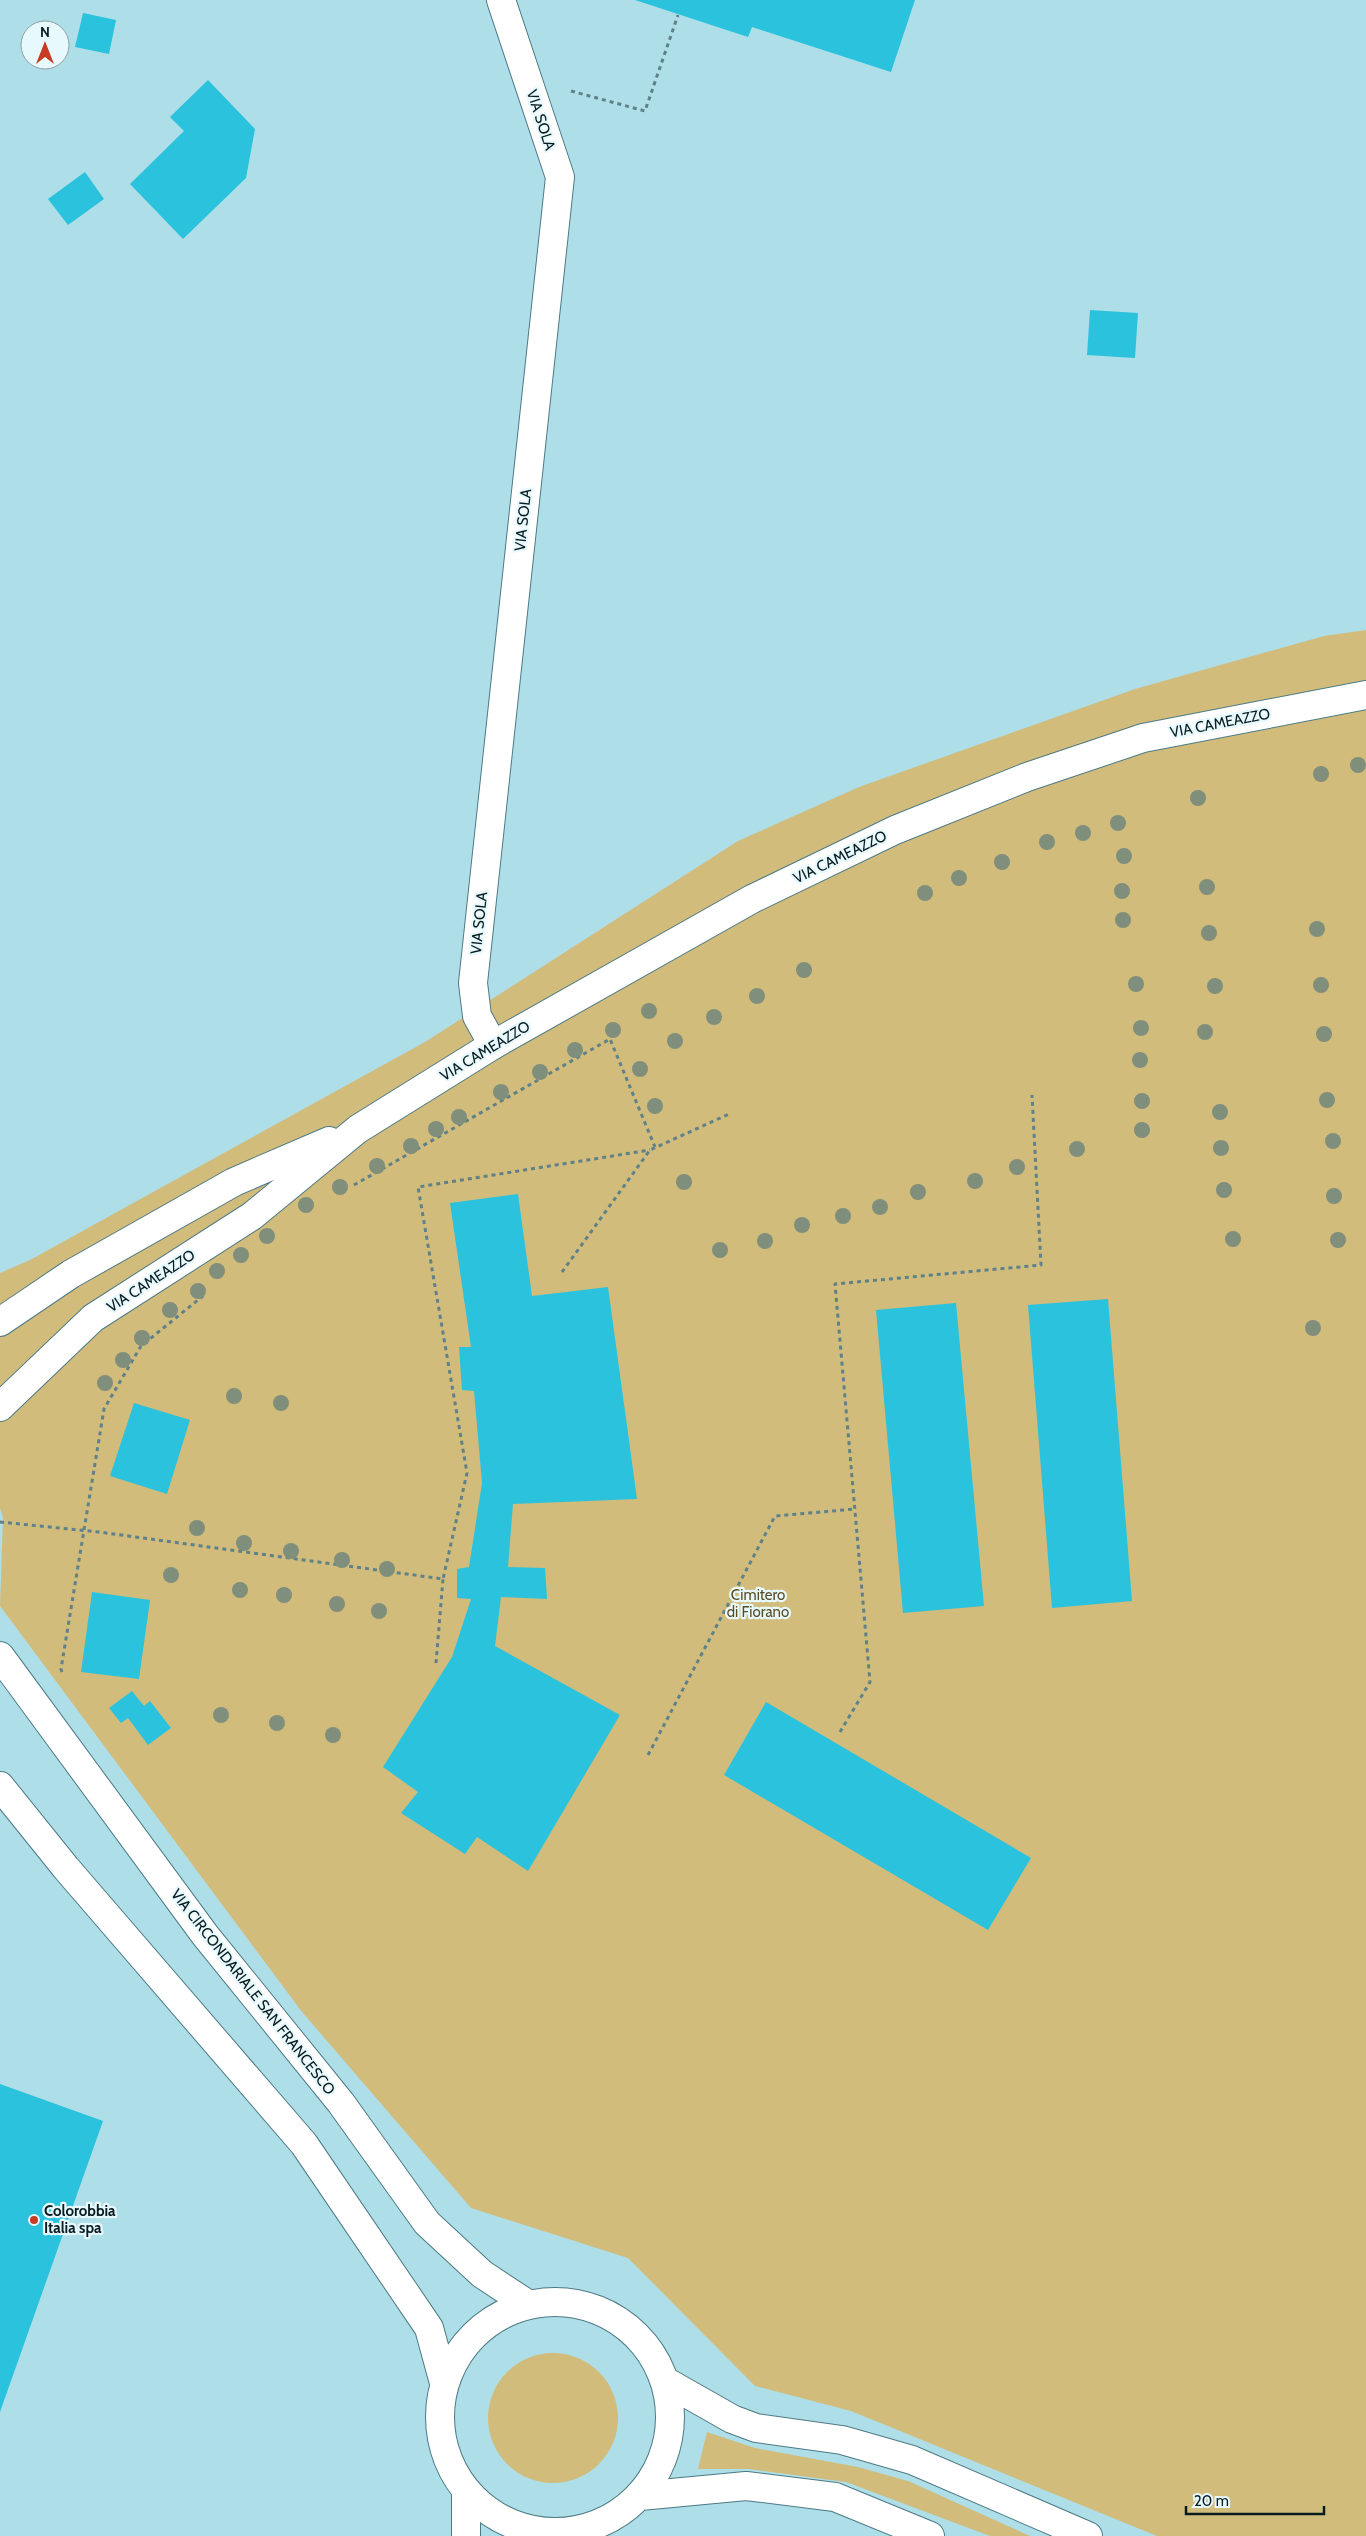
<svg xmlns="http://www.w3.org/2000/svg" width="1366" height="2536" font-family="Cabin,sans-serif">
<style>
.green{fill:#d2bc7c}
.building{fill:#2ac2dc}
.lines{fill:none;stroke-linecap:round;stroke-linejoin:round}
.minor-casing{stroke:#4d7a84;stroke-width:30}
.tertiary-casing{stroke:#4d7a84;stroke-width:30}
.path{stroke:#5f8188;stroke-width:3;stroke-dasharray:4 4;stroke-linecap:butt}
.minor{stroke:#fff;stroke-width:28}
.tertiary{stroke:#fff;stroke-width:28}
.tree{fill:#808e7c}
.poi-dot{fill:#c73b24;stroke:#e7f9fd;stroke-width:2}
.labels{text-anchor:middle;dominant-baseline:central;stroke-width:4.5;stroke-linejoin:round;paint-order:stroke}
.street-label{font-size:15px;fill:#091c20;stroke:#e7f9fd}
.park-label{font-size:15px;fill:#5a4d24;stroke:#e7f9fd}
.poi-label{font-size:15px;font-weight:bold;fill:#091c20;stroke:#e7f9fd;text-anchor:start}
</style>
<rect width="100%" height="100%" fill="#aedee8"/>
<path class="green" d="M1366,630v1906h-209l-306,-125 -96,-25 -127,-128 -157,-50 -169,-196 -302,-406 3,-88 -3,-10v-235l30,-13 395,-218 313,-201 121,-54 276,-98 189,-53z
M488 2418a65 65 0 1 1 130 0a65 65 0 1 1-130 0Z
M707,2432l48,16 103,19 50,14 122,55h-40l-144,-54 -98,-13h-50z"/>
<path class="building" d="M635,0h280l-24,72 -139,-45 -4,10z
M83,13l33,7 -7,34 -34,-7z
M208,80l47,49 -9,49 -63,61 -53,-55 54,-53 -14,-14z
M85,172l19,27 -36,26 -20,-26z
M1090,310l48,3 -3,45 -48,-3z
M518,1194l14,102 76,-9 29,212 -124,5 -5,63 37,1 2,31 -46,-2 -6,49 125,69 -92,156 -51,-34 -12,17 -64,-41 17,-21 -35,-25 69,-110 19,-58 -14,-1v-29l12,-2 13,-84 -8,-92 -12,-1 -3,-43h12l-21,-144z
M1108,1299l24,302 -80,7 -24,-303z
M956,1303l28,303 -81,7 -27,-303z
M134,1403l56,17 -23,74 -57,-18z
M92,1592l58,8 -11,79 -58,-7z
M132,1691l12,15 6,-5 21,27 -23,17 -20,-27 -7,5 -12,-15z
M766,1702l265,156 -43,72 -264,-155z
M0,2084l103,37 -103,291z"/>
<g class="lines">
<g class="minor-casing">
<path id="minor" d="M493,1045l-16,-29 -4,-33 87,-806 -59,-177"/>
</g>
<g class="tertiary-casing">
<path id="tertiary" d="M0,1322l71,-48 163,-92 95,-41
M0,1407l93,-89 159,-102 106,-87 135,-84 259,-146 143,-69 132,-53 116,-39 223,-43
M0,1656l205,279 136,168 86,120 55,51 47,31
M0,1786l66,82 238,276 125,184 15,55
M440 2417a115 115 0 1 1 230 0a115 115 0 1 1-230 0Z
M665,2381l67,38 24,9 86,12 70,20 176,76
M466,2490v46
M640,2496l106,-10 89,11 95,39"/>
</g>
<path class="path" d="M571,91l74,20 33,-96
M354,1185l256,-146 45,108
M562,1272l88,-122 79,-36
M0,1522l99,10 344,47 24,-106 -49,-286 232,-37
M436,1663l7,-84
M62,1672l-1,-3 43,-260 37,-63 62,-50
M840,1732l30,-50 -35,-398 206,-19 -9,-170
M648,1755l127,-239 80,-7"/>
<use href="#minor" class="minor"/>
<use href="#tertiary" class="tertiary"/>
</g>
<g class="tree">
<circle cx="1358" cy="765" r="8"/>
<circle cx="1321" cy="774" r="8"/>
<circle cx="1198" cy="798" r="8"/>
<circle cx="1118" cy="823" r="8"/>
<circle cx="1083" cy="833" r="8"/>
<circle cx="1047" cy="842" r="8"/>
<circle cx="1124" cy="856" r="8"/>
<circle cx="1002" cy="862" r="8"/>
<circle cx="959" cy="878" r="8"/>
<circle cx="1207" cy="887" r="8"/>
<circle cx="1122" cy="891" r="8"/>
<circle cx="925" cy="893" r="8"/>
<circle cx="1123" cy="920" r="8"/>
<circle cx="1317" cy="929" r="8"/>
<circle cx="1209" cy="933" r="8"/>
<circle cx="804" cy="970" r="8"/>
<circle cx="1136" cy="984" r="8"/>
<circle cx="1321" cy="985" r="8"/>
<circle cx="1215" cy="986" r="8"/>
<circle cx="757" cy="996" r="8"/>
<circle cx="649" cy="1011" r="8"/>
<circle cx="714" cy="1017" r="8"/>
<circle cx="1141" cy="1028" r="8"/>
<circle cx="613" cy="1030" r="8"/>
<circle cx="1205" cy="1032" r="8"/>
<circle cx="1324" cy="1034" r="8"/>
<circle cx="675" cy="1041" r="8"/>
<circle cx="575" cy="1050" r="8"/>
<circle cx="1140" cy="1060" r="8"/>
<circle cx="640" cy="1069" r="8"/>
<circle cx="540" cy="1072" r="8"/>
<circle cx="501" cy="1092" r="8"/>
<circle cx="1327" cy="1100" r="8"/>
<circle cx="1142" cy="1101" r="8"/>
<circle cx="655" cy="1106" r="8"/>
<circle cx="1220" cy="1112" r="8"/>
<circle cx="459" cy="1117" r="8"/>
<circle cx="436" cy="1129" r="8"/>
<circle cx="1142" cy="1130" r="8"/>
<circle cx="1333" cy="1141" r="8"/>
<circle cx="411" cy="1146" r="8"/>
<circle cx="1221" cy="1148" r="8"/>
<circle cx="1077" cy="1149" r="8"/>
<circle cx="377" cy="1166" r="8"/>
<circle cx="1017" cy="1167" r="8"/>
<circle cx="975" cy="1181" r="8"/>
<circle cx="684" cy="1182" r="8"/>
<circle cx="340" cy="1187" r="8"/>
<circle cx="1224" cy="1190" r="8"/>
<circle cx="918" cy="1192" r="8"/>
<circle cx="1334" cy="1196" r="8"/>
<circle cx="306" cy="1205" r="8"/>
<circle cx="880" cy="1207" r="8"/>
<circle cx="843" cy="1216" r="8"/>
<circle cx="802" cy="1225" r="8"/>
<circle cx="267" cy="1236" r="8"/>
<circle cx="1233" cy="1239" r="8"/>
<circle cx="1338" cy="1240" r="8"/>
<circle cx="765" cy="1241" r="8"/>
<circle cx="720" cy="1250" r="8"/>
<circle cx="241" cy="1255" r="8"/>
<circle cx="217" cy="1271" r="8"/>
<circle cx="198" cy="1291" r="8"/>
<circle cx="170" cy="1310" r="8"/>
<circle cx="1313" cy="1328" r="8"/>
<circle cx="142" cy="1338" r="8"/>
<circle cx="123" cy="1360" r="8"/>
<circle cx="105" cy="1383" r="8"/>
<circle cx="234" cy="1396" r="8"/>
<circle cx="281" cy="1403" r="8"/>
<circle cx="197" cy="1528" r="8"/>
<circle cx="244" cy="1543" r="8"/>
<circle cx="291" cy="1551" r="8"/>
<circle cx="342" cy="1560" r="8"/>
<circle cx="387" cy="1569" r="8"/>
<circle cx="171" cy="1575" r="8"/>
<circle cx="240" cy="1590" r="8"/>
<circle cx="284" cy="1595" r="8"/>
<circle cx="337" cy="1604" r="8"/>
<circle cx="379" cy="1611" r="8"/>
<circle cx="221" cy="1715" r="8"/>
<circle cx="277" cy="1723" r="8"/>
<circle cx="333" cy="1735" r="8"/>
</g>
<circle class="poi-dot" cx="34" cy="2220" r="5"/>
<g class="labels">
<g class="street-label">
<text transform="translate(541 120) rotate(72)">VIA SOLA</text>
<text transform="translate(523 520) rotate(-84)">VIA SOLA</text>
<text transform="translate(1220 723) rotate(-11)">VIA CAMEAZZO</text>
<text transform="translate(840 857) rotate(-26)">VIA CAMEAZZO</text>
<text transform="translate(479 923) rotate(-84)">VIA SOLA</text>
<text transform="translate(485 1051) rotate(-31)">VIA CAMEAZZO</text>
<text transform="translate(151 1281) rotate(-33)">VIA CAMEAZZO</text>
<text transform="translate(253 1992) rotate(52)">VIA CIRCONDARIALE SAN FRANCESCO</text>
</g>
<g class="park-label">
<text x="758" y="1595">Cimitero<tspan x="758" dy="17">di Fiorano</tspan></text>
</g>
<g class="poi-label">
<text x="44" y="2211">Colorobbia<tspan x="44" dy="17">Italia spa</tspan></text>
</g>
</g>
<g transform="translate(45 45)"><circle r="24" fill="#e7f9fd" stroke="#8ea1a5"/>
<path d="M0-4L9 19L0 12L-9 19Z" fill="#c73b24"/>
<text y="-8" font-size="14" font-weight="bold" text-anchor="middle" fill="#091c20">N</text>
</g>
<path d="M1186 2506v8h138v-8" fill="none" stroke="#091c20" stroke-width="2.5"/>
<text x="1194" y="2506" font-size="15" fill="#091c20" stroke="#e7f9fd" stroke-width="4" paint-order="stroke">20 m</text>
</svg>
